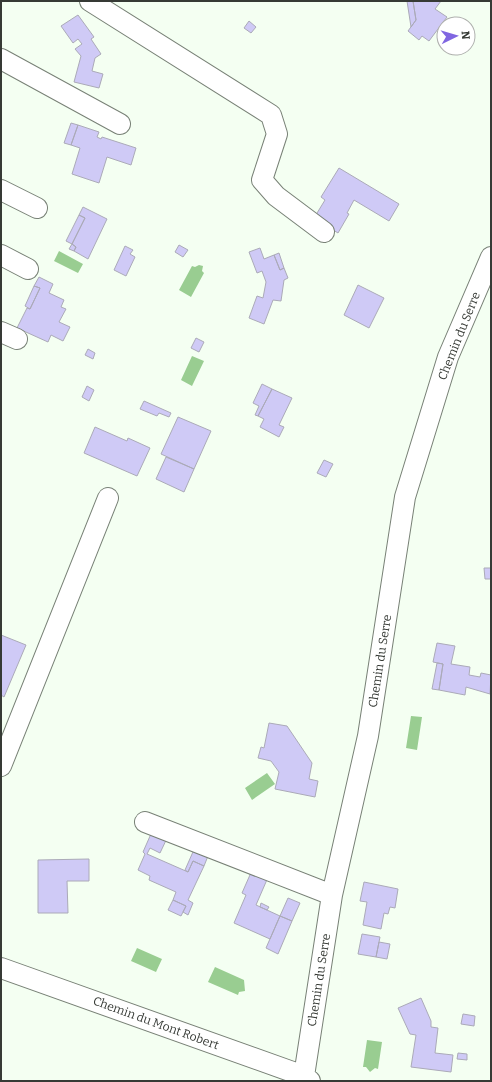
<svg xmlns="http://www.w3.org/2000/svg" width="492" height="1082" font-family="Bitter,serif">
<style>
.water{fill:#99cd91}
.building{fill:#cfcaf6;stroke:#abaab8}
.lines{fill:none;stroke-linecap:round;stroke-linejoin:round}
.street-casing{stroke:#788176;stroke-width:22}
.street{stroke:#fff;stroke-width:20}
.labels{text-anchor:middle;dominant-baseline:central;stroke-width:3;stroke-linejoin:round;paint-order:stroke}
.street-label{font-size:12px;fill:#363a35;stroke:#fff}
</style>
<rect width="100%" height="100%" fill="#f4fff2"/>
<path class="water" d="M59,251l24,13 -5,9 -24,-12z
M199,265l4,1 -1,5 2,2 -13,24 -12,-7 13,-24 3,1z
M192,356l12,5 -12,25 -11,-6z
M411,716l11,1 -5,33 -11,-2z
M267,773l8,11 -23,16 -7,-12z
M137,948l25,11 -6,13 -25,-11z
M215,967l29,13 1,11 -6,1 -1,3 -30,-13z
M367,1040l15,2 -4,27 -3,-1 -5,4 -4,-5h-3z"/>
<path class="building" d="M407,1h6l3,19 -5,7z
M413,1h28l-6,8 12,8 -18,24 -7,-5 -3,4 -11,-9 8,-11z
M78,15l16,22 -3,2 10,15 -6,4 -3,13 11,3 -4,14 -25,-6 7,-26 -6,-7 7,-5 -4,-5 -5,4 -12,-17z
M249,21l7,6 -5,6 -7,-5z
M71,123l7,2 -7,20 -7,-2z
M78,125l21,7 -2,5 4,2 1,-2 34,11 -5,17 -24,-8 -8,26 -27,-9 8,-26 -9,-3z
M339,168l60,36 -10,17 -35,-21 -7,13 2,1 -11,19 -24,-15 11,-18 -4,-3z
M83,207l24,12 -19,40 -14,-8 2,-4 -4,-3 13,-26 -6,-3z
M79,215l6,3 -13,26 -6,-3z
M72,244l4,3 -2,4 -5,-2z
M179,245l9,5 -5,7 -8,-5z
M125,246l8,4 -3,4 5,3 -9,19 -12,-6z
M260,248l4,11 10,-4 6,15 4,-2 4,10 -4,2 -3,21 -8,-1 -9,24 -15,-6 8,-22 6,2 3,-16 -4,-11 -5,2 -8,-21z
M279,253l5,15 -4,2 -6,-15z
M39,277l14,7 -4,9 15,7 -3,7 5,2 -7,13 11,5 -7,14 -12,-6 -3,7 -31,-14 10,-20 3,1 10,-21 -6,-2z
M358,285l26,13 -15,30 -25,-13z
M34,286l6,2 -10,21 -5,-3z
M196,338l8,4 -5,10 -8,-4z
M88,349l7,4 -2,6 -8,-4z
M262,384l10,5 -14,27 -3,-1 4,-9 -6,-3z
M87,386l7,4 -5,11 -7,-4z
M272,389l20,9 -13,27 5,2 -5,10 -19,-10 4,-8 -6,-3z
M144,401l27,12 -2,4 -10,-4 -2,3 -17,-7z
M178,417l33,14 -17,38 -33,-15z
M95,427l32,14 1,-3 22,10 -13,28 -53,-23z
M166,457l28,12 -10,23 -28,-13z
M324,460l9,4 -7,13 -9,-4z
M484,568h7v11h-6z
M1,635l25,10 -22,52 -3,-2z
M437,643l18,3 -4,18 19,3 -1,8 11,2 1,-4 10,2 -1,19 -24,-7 -1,8 -26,-5 4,-26 -10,-2z
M437,663l6,1 -4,26 -7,-1z
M269,723l18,3 25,37 -3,16 9,2 -3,16 -40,-8 4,-17 -8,-11 -13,-3 3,-11 3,1z
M154,827l15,7 -9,19 -10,-5 -3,6 41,18 5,-11 11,5 -16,34 5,3 -5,12 -5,-3 3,-6 -13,-6 3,-8 -27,-12 1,-4 -12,-6 7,-16 -2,-2z
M196,845l14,6 -6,15 -11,-5 -5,11 -3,-2z
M89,859v22h-22l1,32h-30v-53z
M253,868l16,7 -13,30 24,11 -10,23 -36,-16 12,-28 -4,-2z
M364,882l34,7 -3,19 -5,-1 -2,7 -4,-1 -3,16 -18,-4 4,-23 -7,-1z
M288,898l12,5 -8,18 -12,-5z
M173,900l13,6 -5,10 -13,-6z
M261,903l8,4 -2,3 -7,-3z
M280,916l12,5 -14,33 -12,-6z
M362,934l18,3 -4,20 -18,-3z
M379,942l11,2 -3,15 -11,-2z
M421,998l10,23v6l7,1 -3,25 18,2 -2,17 -40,-5 5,-32 -6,-1 -12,-26z
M463,1014l12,2 -1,10 -13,-2z
M458,1053l9,1v6l-10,-1z"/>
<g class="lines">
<g class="street-casing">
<path id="street" d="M90,1l181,114 6,19 -15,46 14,16 48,36
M1,59l119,65
M1,190l36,18
M1,255l27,14
M1,332l16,7
M1,766l107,-268
M145,822l187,73
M1,968l303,108 6,5
M304,1076l28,-181 36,-159 37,-239 43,-140 43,-100"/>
</g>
<use href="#street" class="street"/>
</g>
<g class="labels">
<g class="street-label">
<text transform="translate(459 336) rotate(-68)">Chemin du Serre</text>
<text transform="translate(380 661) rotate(-81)">Chemin du Serre</text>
<text transform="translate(319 980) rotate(-81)">Chemin du Serre</text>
<text transform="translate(156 1023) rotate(20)">Chemin du Mont Robert</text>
</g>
</g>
<rect width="492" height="1082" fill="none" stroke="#363a35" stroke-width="4"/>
<g transform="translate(456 36) rotate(85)"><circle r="19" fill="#ffffff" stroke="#afb0ae"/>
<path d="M0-3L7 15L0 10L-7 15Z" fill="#8066e1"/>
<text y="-6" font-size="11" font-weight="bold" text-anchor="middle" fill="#363a35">N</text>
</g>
</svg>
